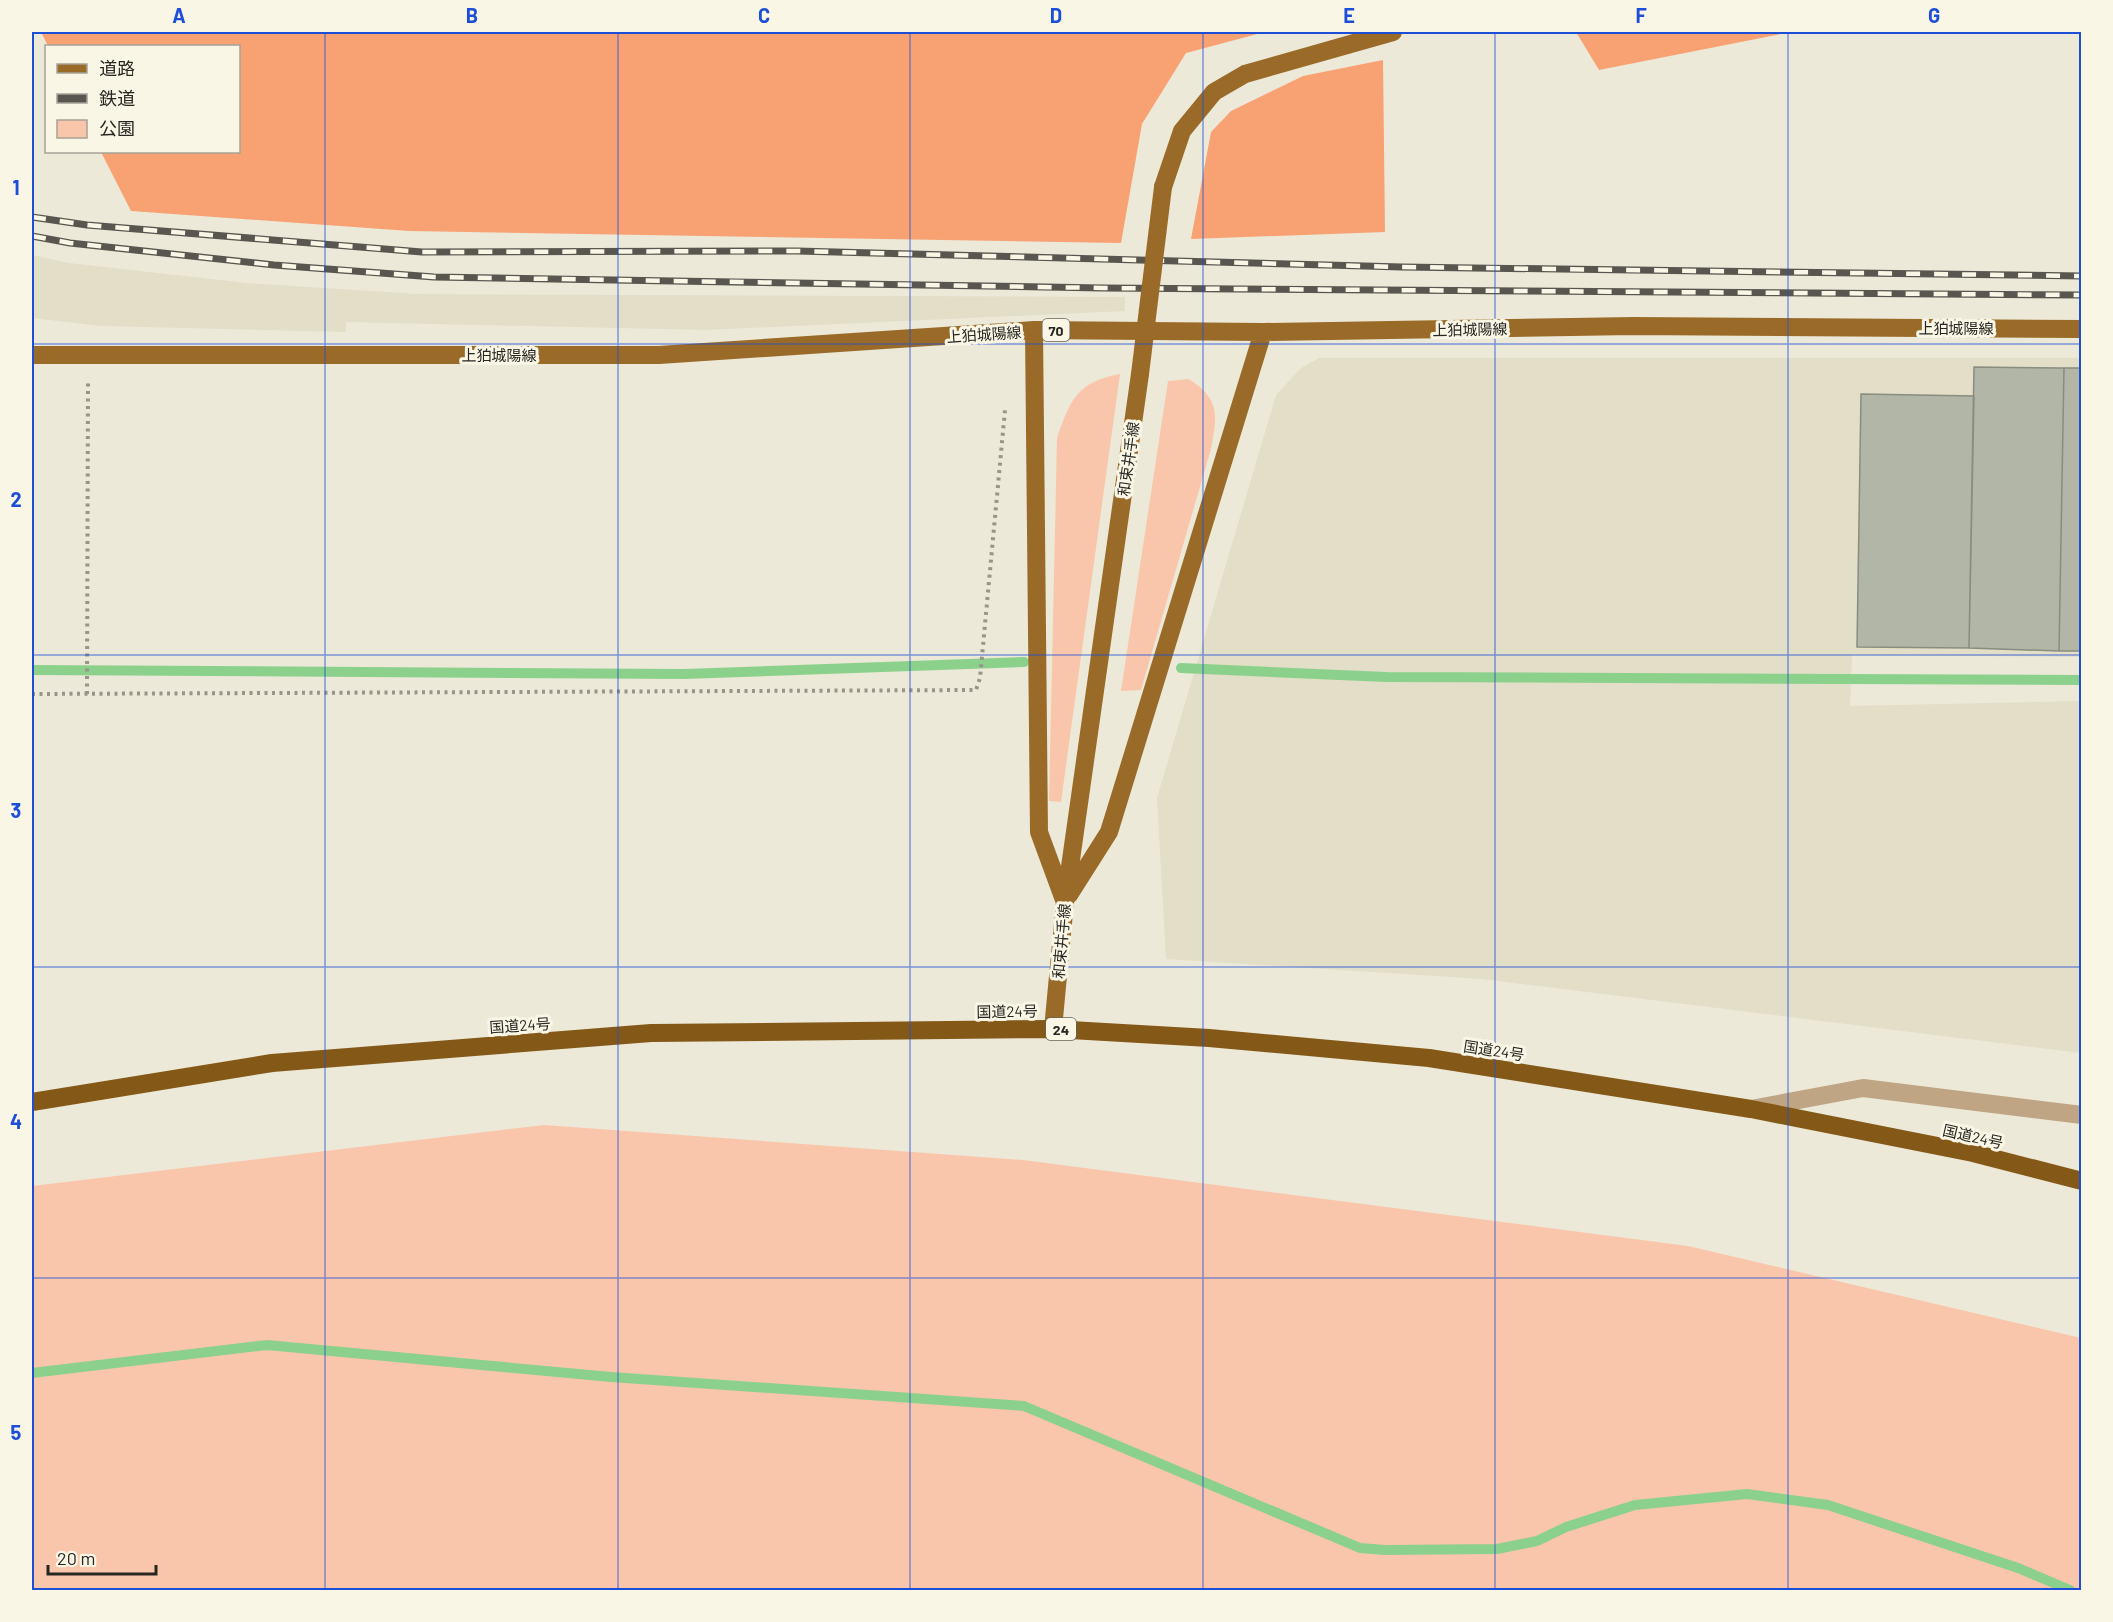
<svg xmlns="http://www.w3.org/2000/svg" width="2113" height="1622" font-family="Barlow,'Noto Sans JP',sans-serif">
<style>
.built{fill:#e3dec7}
.green{fill:#fac6ab}
.forest{fill:#f8a274}
.lines{fill:none;stroke-linecap:round;stroke-linejoin:round}
.stream{stroke:#8cd18b;stroke-width:10}
.building{fill:#b2b6a7;stroke:#898d7f;stroke-width:1.5}
.path{stroke:#979589;stroke-width:4;stroke-dasharray:3 4.5;stroke-linecap:butt}
.minor{stroke:#c0a585;stroke-width:18}
.major{stroke:#9a6b28;stroke-width:18}
.highway{stroke:#845918;stroke-width:18}
.rail-casing{stroke:#58564e;stroke-width:7}
.rail{stroke:#f9f6e6;stroke-width:4.5;stroke-dasharray:14;stroke-linecap:butt}
.major-bridge{stroke:#9a6b28;stroke-width:18}
.grid{fill:none;stroke:#1d4ed8;stroke-width:1.5;stroke-opacity:0.55}
.labels{text-anchor:middle;dominant-baseline:central;stroke-width:6;stroke-linejoin:round;paint-order:stroke}
.shield{fill:#f9f6e6;stroke:#66645b;stroke-width:1.5}
.shield-label{font-size:14px;font-weight:bold;fill:#272620}
.street-label{font-size:15px;fill:#272620;stroke:#f9f6e6}
.neatline{fill:none;stroke:#1d4ed8;stroke-width:2}
.grid-label{font-size:20px;text-anchor:middle;font-weight:bold;fill:#1d4ed8}
</style>
<rect width="100%" height="100%" fill="#ece9d9"/>
<path class="built" d="M32,255l37,8 178,20 171,11 707,3v14l-419,19 -360,-8v10l-245,-6 -69,-8z
M1319,358h762v299l-229,-2 -2,51 231,-5v352l-599,-74 -316,-20 -9,-161 119,-403 25,-27z"/>
<path class="green" d="M1120,374l-59,428 -12,-1 8,-363c13,-38 20,-56 63,-64z
M1189,379c32,21 28,37 22,70l-70,241 -20,1 47,-310z
M544,1125l479,35 665,86 393,92v252h-2049v-404z"/>
<path class="forest" d="M41,32h1224l-79,21 -44,71 -21,119 -712,-12 -278,-20 -30,-59h137v-106h-190z
M1576,32h215l-192,38z
M1383,60l2,172 -194,7 20,-107 20,-21 72,-35z"/>
<g class="lines">
<path class="stream" d="M1181,668l205,9 696,3
M32,670l652,4 340,-12
M32,1373l235,-28 344,32 413,29 336,142 25,2 112,-1 40,-8 29,-14 69,-22 112,-11 81,11 190,63 52,22"/>
</g>
<path class="building" d="M1974,367l90,1 -5,283 -90,-3z
M2064,368h18v283h-23z
M1861,394l113,2 -5,252 -112,-1z"/>
<g class="lines">
<path class="path" d="M32,694l944,-4 4,-12 25,-268
M87,694l1,-311"/>
<path class="minor" d="M1751,1109l112,-21 219,27"/>
<path class="major" d="M1163,187l19,-56 32,-39 31,-18 148,-42
M1034,330l5,502 25,68
M32,355h627l375,-25 229,2 370,-6 449,3
M1069,895l40,-63 154,-500
M1053,1029l12,-127 75,-528"/>
<path class="highway" d="M32,1102l240,-39 379,-30 402,-4 156,9 220,20 322,51 222,44 109,28"/>
<g class="rail-casing">
<path id="rail" d="M32,217l55,8 335,27 375,-1 605,16 680,9
M32,236l38,7 204,22 160,12 669,11 979,7"/>
</g>
<use href="#rail" class="rail"/>
<path class="major-bridge" d="M1140,374l23,-187"/>
</g>
<path class="grid" d="M325,32v1558M618,32v1558M910,32v1558M1203,32v1558M1495,32v1558M1788,32v1558M32,344h2050M32,655h2050M32,967h2050M32,1278h2050"/>
<g class="labels">
<g class="shield">
<rect x="1042.5" y="319" width="27" height="22" rx="4.5"/>
<rect x="1046" y="1018" width="30" height="22" rx="4.5"/>
</g>
<g class="shield-label">
<text x="1056" y="330">70</text>
<text x="1061" y="1029">24</text>
</g>
<g class="street-label">
<text x="1956" y="328">上狛城陽線</text>
<text transform="translate(1470 329) rotate(-1)">上狛城陽線</text>
<text transform="translate(984 334) rotate(-4)">上狛城陽線</text>
<text x="499" y="355">上狛城陽線</text>
<text transform="translate(1128 459) rotate(-82)">和束井手線</text>
<text transform="translate(1061 941) rotate(-85)">和束井手線</text>
<text transform="translate(1007 1011) rotate(-1)">国道24号</text>
<text transform="translate(520 1025) rotate(-4)">国道24号</text>
<text transform="translate(1494 1050) rotate(9)">国道24号</text>
<text transform="translate(1973 1136) rotate(13)">国道24号</text>
</g>
</g>
<rect width="2113" height="1622" fill="none" stroke="#f9f6e6" stroke-width="66"/>
<rect x="45" y="45" width="195" height="108" fill="#f9f6e6" stroke="#a5a397" stroke-width="1.5"/>
<rect x="57" y="64" width="30" height="9" fill="#9a6b28" stroke="#a5a397" stroke-width="1.5"/>
<text x="99" y="75" font-size="18" fill="#272620">道路</text>
<rect x="57" y="94" width="30" height="9" fill="#58564e" stroke="#a5a397" stroke-width="1.5"/>
<text x="99" y="105" font-size="18" fill="#272620">鉄道</text>
<rect x="57" y="120" width="30" height="18" fill="#fac6ab" stroke="#a5a397" stroke-width="1.5"/>
<text x="99" y="135" font-size="18" fill="#272620">公園</text>
<path d="M48 1565v9h108v-9" fill="none" stroke="#272620" stroke-width="3"/>
<text x="57" y="1565" font-size="18" fill="#272620" stroke="#f9f6e6" stroke-width="4.5" paint-order="stroke">20 m</text>
<rect x="33" y="33" width="2047" height="1556" class="neatline"/>
<g class="grid-label">
<text x="179" y="23">A</text>
<text x="472" y="23">B</text>
<text x="764" y="23">C</text>
<text x="1056" y="23">D</text>
<text x="1349" y="23">E</text>
<text x="1641" y="23">F</text>
<text x="1934" y="23">G</text>
<text x="16" y="195">1</text>
<text x="16" y="507">2</text>
<text x="16" y="818">3</text>
<text x="16" y="1129">4</text>
<text x="16" y="1440">5</text>
</g>
</svg>
